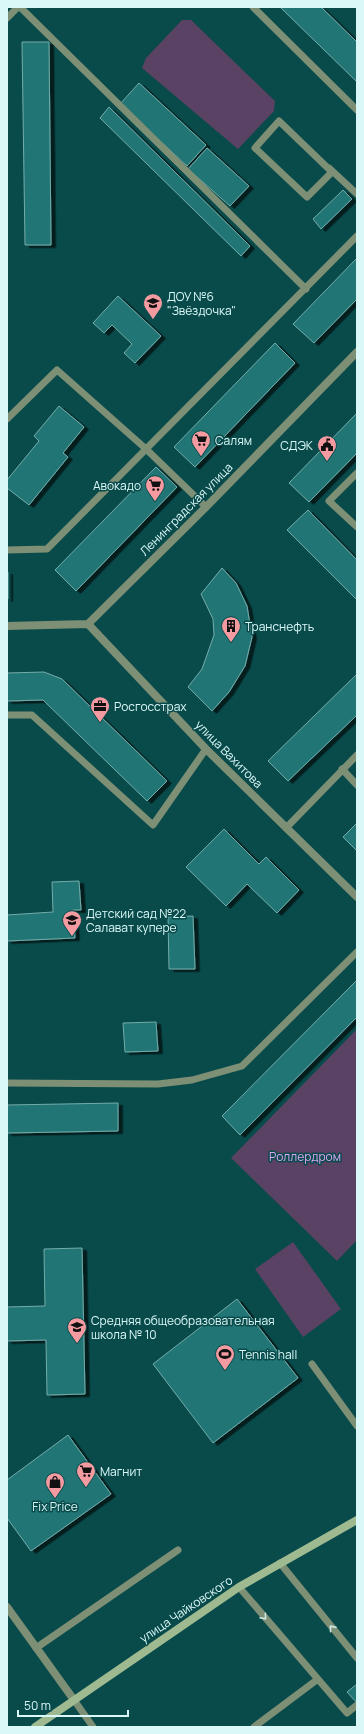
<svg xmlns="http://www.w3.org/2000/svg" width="364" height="1734" font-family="Manrope,sans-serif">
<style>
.green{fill:#594264}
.building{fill:#247575;stroke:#73acab;filter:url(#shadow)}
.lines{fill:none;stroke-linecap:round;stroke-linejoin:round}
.service{stroke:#7d8f75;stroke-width:7}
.tertiary{stroke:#7d8f75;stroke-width:8}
.secondary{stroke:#9fba91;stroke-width:8}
.oneway{stroke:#cde8e4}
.labels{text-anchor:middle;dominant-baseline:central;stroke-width:3;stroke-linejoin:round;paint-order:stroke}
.poi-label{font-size:12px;fill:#dbf8f8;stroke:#094a4a;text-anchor:start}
.street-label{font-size:12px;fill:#dbf8f8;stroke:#094a4a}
.park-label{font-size:12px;fill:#dfa7f8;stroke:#094a4a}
</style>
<defs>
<filter id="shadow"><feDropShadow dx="4.5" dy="2.5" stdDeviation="0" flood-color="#0009"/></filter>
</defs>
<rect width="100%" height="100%" fill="#094a4a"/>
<path class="green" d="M182,20h9l84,81 -1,10 -36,38 -96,-81 4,-10z
M357,1029v211l-20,21 -106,-103z
M293,1242l48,67 -38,28 -48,-68z"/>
<path class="building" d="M280,7h41l36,35v40z
M22,42h27l2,203h-26z
M139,83l67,62 -19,21 -67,-62z
M109,107l141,139 -9,10 -141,-138z
M207,148l42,38 -19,20 -42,-37z
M343,190l9,9 -31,30 -8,-10z
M357,258v41l-43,44 -21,-19z
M118,296l43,40 -26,27 -11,-10 8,-9 -20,-19 -8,8 -11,-10z
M275,343l20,20 -100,104 -21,-20z
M59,406l25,21 -21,26 5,4 -39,48 -22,-17v-8l32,-39 -5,-5z
M357,413v40l-48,49 -20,-19z
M156,467l21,20 -101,104 -21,-21z
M308,510l49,50v40l-70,-70z
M222,568l14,15 11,23 5,31 -7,29 -16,26 -17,19 -24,-24 14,-18 12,-34 -1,-16 -12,-25z
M7,572h1v27h-1z
M44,672l18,7 105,102 -20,20 -104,-101 -36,1v-28z
M357,674v41l-69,66 -20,-20z
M357,823v28l-14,-14z
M224,829l35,35 7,-7 33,33 -22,23 -30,-29 -21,22 -40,-39z
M79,881l2,29h-8l2,28 -68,3v-26l46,-3 -1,-30z
M193,916l2,53h-26l-1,-52z
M357,980v37l-117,118 -18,-19z
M156,1022l2,29 -33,1 -2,-29z
M118,1103v28l-111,2v-28z
M82,1248l3,146 -38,1 -1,-55 -39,1v-34l38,-1 -1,-57z
M237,1299l61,79 -85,65 -60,-79z
M68,1435l43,59 -80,57 -24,-33v-38z
M357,1684v19l-10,-11z"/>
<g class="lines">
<path class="service" d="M20,7l286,282
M253,7l104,103
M7,18l11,-11
M279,121l53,51 -25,25 -52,-49z
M329,168l28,26
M7,419l50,-49 89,79 60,58
M357,473l-28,28 28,26
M7,550l40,-1 310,-313
M7,715h25l121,110 53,-76
M342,769l15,16
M286,828l71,-73
M7,1083l151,1 34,-4 50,-14 115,-114
M312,1364l45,62
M280,1563l77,95
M239,1587l108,126 10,-8
M36,1648l142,-98
M74,1700l19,27
M254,1727l64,-48"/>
<path class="tertiary" d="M88,624l118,125 151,148
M7,626l81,-2 118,-117 151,-155
M7,1607l67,93"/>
<path class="secondary" d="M35,1727l204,-140 118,-67"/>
</g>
<defs><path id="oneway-chevron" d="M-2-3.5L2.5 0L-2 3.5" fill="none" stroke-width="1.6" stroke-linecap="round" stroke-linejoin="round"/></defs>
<g class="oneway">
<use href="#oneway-chevron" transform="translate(264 1617) rotate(49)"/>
<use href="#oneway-chevron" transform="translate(332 1628) rotate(-129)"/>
</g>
<defs>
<g id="school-pin" transform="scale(1)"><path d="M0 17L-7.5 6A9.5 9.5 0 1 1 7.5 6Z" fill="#f49aa1" stroke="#094a4a"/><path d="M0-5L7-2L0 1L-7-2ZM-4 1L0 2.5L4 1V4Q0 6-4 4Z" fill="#111"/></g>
<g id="supermarket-pin" transform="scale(1)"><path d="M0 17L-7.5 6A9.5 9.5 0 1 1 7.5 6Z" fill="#f49aa1" stroke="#094a4a"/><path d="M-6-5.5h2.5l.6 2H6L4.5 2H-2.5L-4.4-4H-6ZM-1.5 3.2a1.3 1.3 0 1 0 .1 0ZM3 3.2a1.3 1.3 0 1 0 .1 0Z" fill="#111"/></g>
<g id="civic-pin" transform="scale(1)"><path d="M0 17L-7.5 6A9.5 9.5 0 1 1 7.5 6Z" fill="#f49aa1" stroke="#094a4a"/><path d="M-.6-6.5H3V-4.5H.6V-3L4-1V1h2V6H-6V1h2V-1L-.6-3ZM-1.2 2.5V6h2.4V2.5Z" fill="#111"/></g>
<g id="building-pin" transform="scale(1)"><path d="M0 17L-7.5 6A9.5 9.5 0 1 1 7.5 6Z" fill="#f49aa1" stroke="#094a4a"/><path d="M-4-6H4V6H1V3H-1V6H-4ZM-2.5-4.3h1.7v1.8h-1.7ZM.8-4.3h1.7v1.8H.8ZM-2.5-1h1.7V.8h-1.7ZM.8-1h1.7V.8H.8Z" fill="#111"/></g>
<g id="office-pin" transform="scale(1)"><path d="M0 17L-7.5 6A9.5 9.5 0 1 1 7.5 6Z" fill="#f49aa1" stroke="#094a4a"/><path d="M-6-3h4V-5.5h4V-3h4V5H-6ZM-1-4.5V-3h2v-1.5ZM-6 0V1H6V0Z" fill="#111"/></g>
<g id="stadium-pin" transform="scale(1)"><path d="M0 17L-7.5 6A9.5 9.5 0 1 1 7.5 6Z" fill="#f49aa1" stroke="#094a4a"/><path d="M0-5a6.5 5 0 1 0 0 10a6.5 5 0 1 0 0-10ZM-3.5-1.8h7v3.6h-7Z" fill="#111"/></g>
<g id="shop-pin" transform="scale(1)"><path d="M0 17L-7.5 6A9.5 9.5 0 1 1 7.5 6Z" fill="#f49aa1" stroke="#094a4a"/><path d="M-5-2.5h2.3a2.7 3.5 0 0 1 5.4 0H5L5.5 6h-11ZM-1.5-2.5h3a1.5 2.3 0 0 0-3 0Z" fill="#111"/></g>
</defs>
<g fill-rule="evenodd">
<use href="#school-pin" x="153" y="303"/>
<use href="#supermarket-pin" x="201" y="440"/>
<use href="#civic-pin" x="327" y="445"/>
<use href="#supermarket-pin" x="155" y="485"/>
<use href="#building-pin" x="231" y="626"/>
<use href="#office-pin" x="100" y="706"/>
<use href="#school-pin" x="72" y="920"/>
<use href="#school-pin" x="77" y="1327"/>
<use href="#stadium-pin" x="225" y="1354"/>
<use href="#supermarket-pin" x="86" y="1471"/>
<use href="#shop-pin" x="55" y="1482"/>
</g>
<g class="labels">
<g class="poi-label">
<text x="167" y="296">ДОУ №6<tspan x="167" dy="14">"Звёздочка"</tspan></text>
<text x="215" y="440">Салям</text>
<text x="313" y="445" text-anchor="end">СДЭК</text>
<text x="141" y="485" text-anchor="end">Авокадо</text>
<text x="245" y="626">Транснефть</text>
<text x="114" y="706">Росгосстрах</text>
<text x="86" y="913">Детский сад №22<tspan x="86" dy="14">Салават купере</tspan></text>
<text x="91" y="1320">Средняя общеобразовательная<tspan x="91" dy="14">школа № 10</tspan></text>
<text x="239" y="1354">Tennis hall</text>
<text x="100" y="1471">Магнит</text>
<text x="55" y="1506" text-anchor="middle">Fix Price</text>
</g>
<g class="street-label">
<text transform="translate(186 509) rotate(-45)">Ленинградская улица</text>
<text transform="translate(229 754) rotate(45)">улица Вахитова</text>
<text transform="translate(186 1609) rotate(-34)">улица Чайковского</text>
</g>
<g class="park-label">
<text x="305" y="1156">Роллердром</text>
</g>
</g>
<rect width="364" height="1734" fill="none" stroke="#dbf8f8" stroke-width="16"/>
<path d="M18 1710v6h110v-6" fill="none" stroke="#dbf8f8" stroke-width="2"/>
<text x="24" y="1710" font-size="12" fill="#dbf8f8" stroke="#094a4a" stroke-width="3" paint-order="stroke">50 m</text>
</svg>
